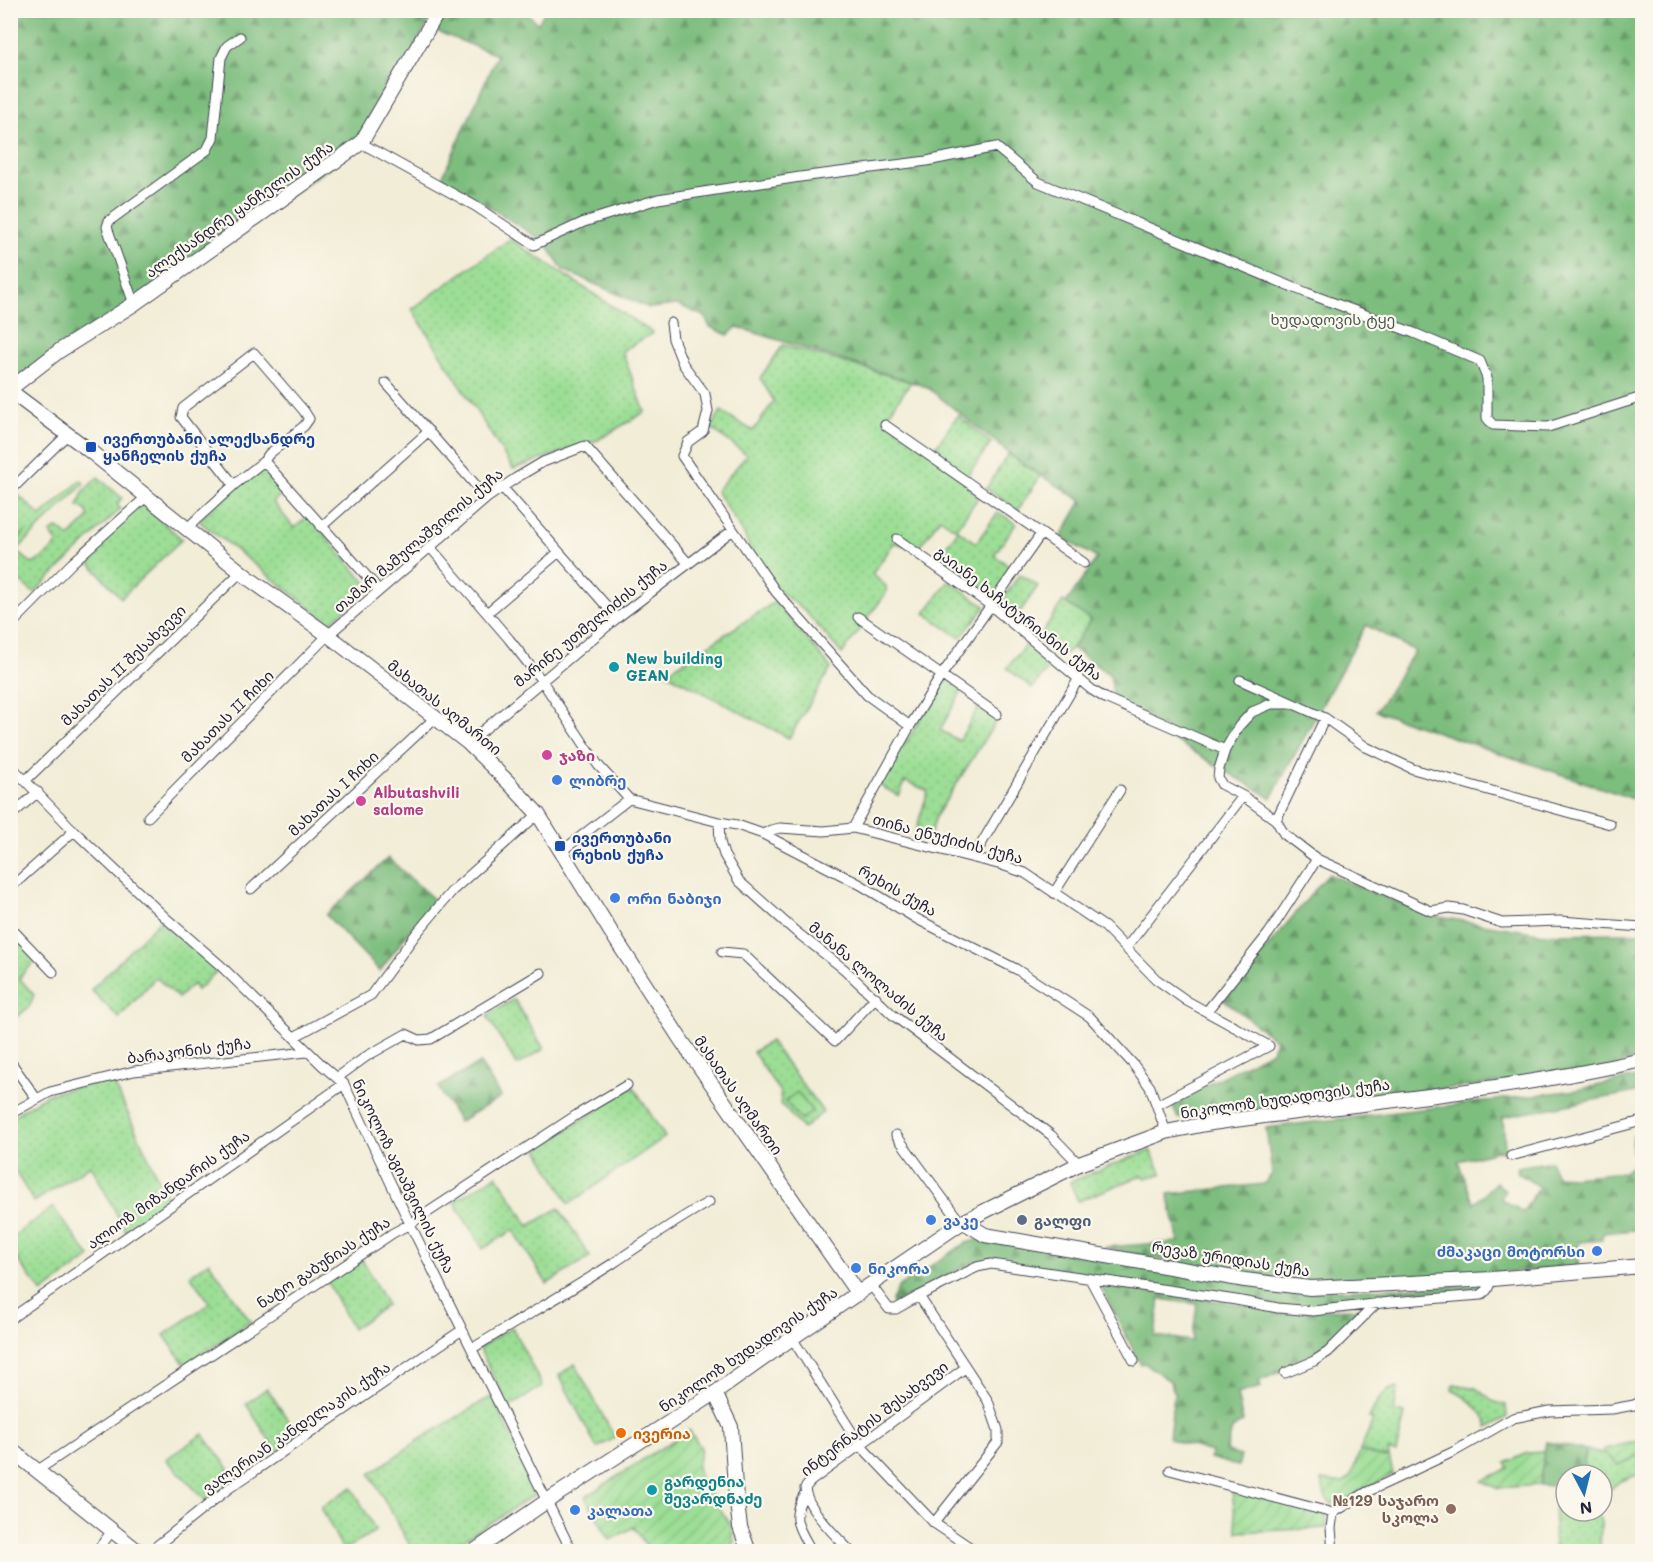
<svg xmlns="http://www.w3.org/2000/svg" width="1653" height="1562" font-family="Mali,'Noto Sans Georgian',sans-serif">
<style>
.grass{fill:url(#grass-dots);stroke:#5f8068;stroke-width:1.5}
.forest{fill:url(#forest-firs);stroke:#50705c;stroke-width:1.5;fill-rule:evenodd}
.garden{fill:url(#garden-furrows);stroke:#5f8068;stroke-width:1.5}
.pitch{fill:#9cde95;stroke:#5f8068;stroke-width:1.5}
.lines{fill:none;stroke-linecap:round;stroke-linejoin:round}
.street-casing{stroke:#414052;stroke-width:11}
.secondary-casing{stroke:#414052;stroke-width:16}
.street{stroke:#fff;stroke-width:9}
.secondary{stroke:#fff;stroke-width:14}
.transit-dot{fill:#1a4fb4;stroke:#fbf7ec;stroke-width:2}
.culture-dot{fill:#0f9aa8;stroke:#fbf7ec;stroke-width:2}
.hotel-dot{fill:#d1479c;stroke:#fbf7ec;stroke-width:2}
.shop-dot{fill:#3f7fe0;stroke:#fbf7ec;stroke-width:2}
.service-dot{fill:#5c6f8a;stroke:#fbf7ec;stroke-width:2}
.food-dot{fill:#e8710a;stroke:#fbf7ec;stroke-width:2}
.education-dot{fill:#8d6e63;stroke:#fbf7ec;stroke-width:2}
.labels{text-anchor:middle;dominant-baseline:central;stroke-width:4.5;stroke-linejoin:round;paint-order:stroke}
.street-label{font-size:15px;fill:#22223b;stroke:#fbf7ec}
.park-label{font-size:15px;fill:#475a56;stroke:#fbf7ec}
.transit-label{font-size:15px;font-weight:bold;fill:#164399;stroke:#fbf7ec;text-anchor:start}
.culture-label{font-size:15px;font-weight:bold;fill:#0d838f;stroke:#fbf7ec;text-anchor:start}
.hotel-label{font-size:15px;font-weight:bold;fill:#b23c85;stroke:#fbf7ec;text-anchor:start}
.shop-label{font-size:15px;font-weight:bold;fill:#366cbe;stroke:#fbf7ec;text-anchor:start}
.service-label{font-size:15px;font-weight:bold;fill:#4e5e75;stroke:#fbf7ec;text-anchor:start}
.food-label{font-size:15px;font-weight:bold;fill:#c56008;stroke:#fbf7ec;text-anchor:start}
.education-label{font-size:15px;font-weight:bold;fill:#785e54;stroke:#fbf7ec;text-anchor:end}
</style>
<defs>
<pattern id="grass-dots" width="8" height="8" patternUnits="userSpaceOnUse" patternTransform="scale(1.5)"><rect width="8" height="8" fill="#9cde95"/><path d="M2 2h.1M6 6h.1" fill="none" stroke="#86be81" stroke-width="1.8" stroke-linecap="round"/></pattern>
<pattern id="forest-firs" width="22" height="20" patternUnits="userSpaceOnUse" patternTransform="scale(1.5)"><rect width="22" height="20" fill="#7dbd7e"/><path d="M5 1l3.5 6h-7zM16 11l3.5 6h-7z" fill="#669968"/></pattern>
<pattern id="garden-furrows" width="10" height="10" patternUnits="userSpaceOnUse" patternTransform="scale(1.5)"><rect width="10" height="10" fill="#9cde95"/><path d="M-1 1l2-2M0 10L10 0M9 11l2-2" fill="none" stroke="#86be81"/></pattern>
</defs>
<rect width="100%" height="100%" fill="#fbf7ec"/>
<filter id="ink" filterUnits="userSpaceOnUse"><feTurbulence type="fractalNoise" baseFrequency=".0167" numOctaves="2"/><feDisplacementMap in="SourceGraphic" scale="12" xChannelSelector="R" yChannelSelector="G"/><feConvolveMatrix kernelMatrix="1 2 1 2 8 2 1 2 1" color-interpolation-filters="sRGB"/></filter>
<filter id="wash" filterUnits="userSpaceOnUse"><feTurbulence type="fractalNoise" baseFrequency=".008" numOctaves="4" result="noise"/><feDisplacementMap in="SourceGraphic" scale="24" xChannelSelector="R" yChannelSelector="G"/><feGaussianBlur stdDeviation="1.35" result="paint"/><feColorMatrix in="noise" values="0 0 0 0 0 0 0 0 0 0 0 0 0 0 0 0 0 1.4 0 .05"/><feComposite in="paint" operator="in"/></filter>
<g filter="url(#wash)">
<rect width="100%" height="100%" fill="#f2edd7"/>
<path class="grass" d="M510,239l143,94 -31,18 23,61 -47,28 -85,29 -101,-160z
M783,345l128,37 -26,37 47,33 26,-37 33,28 -24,33 11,22 -22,31 -16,-11 -21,30 -25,-5 -22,31 14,12v7l-44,61 -38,-44 -27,-20 -24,-33 -9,-23 -28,-43 31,-36 -36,-27 10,-17 32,20 21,-30 -14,-23z
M1008,454l33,21 -23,35 -32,-21z
M263,466l23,24 -13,12 21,26 15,-12 61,72 -40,35 -130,-101 5,-8z
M98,477l24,21 -5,6 3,5 -86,84 -23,-19v-27l22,17 14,-9 11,-12 -8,-10 8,-5 11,9 20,-20c-1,-6 -5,-9 -11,-11l5,-14z
M81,480l3,4 -68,67 -5,-5 14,-14 -14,13v-47l5,-5 25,23z
M141,504l41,35 -61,59 -36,-40z
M998,512l18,12 -22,31 19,14 -22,30 -55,-39 22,-30 18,13z
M1020,574l18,12 -22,32 -18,-12z
M949,581l37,26 -26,31 -35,-25z
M776,601l55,67 -42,70 -123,-65z
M1063,601l28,19 -19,28 -8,6 -25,-17z
M1029,641l25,20 -22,27 -25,-20z
M946,678l17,11 -23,41 19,11 19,-33 19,12 -61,96 -7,24 -15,-3 14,-46 -23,-10 -6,15 -20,-11z
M159,921l61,47 -23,22 -4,-6 -15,14 -22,-21 -37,41 -28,-28z
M10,931l27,28 -18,19 15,17 -5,12 -11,9 -7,-7z
M514,999l30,50 -27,16 -30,-49z
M770,1041l53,71 -20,17 -22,-25 -1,-12 -27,-40z
M112,1079l57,123 -43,30 -35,-67 -57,37 -23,-37v-48l37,-23z
M633,1086l32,51 -96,67 -31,-55z
M1150,1150l12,24 -17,4 -2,-3 -65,26 -8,-19z
M497,1175l32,51 30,-18 31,49 -43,27 -34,-54 -30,19 -29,-47z
M53,1207l37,50 -48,36 -31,-42v-13z
M361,1258l26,47 -35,24 -25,-48z
M209,1262l42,60 -66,43 -21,-30 46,-32 -20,-28z
M512,1327l30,59 -33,22 -30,-60z
M575,1364l40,74 -18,10 -38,-73z
M1454,1384l22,4 16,13 14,4 1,12 -19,11c-3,-17 -21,-31 -36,-38z
M1398,1387l-4,25 11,2 -9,38 -8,-1 1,6 -5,1 -24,-7 13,-31 -4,-2c6,-13 13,-29 29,-31z
M267,1388l32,49 -22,15 -31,-48z
M492,1396l47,96 -93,59h-33l-43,-77 49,-34z
M203,1434l33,44 -30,23 -40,-42z
M1586,1450l18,3 14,12 24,-11v19l-23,9 -17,14v-21h-20z
M1555,1486l11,4v21h31l4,11 -1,29 -46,1z
M352,1487l24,44 -33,19 -22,-43z"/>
<path class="forest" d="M446,10l79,1 13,13 7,-14 1097,1v791l-266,-91 39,-60 -49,-26 -95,173 -156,-93 -5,-30 -38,-27 19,-28 -25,-17 31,-45 -36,-21 21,-36 -61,-38 -94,-76 -190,-60 -9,8 -18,-8 -6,-11 -26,-11 -29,3 -86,-38 -18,-28 -103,-64 55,-123 -64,-25z
M10,11h425l-79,138 -346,240z
M388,858l51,46 -29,26 -30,41 -54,-56z
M1328,874l105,42 111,18 98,-1v125l-52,15 -412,45 -7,-15 101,-52 4,-11 -52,-40z
M480,1063l21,34 -42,25 -21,-35z
M1642,1076v15l-139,26 2,32 -47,12 16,43 22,-22 9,8 -4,9 22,13 16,-25 -21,-14 -1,-6 33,-6 7,15 15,1 52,-5 12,-11 -4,-10 1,-15 9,-3v96l-39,4 -1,7 -23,2 -1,25 -261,17 -114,-15 -99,-22 75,-5 -11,-48 96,-10 8,-10 -6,-46 311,-38z
M977,1240l53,6 281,45 171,-6 -3,4 -5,2 -167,17 -20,-1 -294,-46 -20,2 -11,5 -69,37 -1,-5 7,-14 67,-43z
M1104,1285l178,25 86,-1 -38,38 -17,11 -54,23 2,6 -24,7 6,28 -11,7 -6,23 15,4 -3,10 -28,-8 1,-6 -42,-13 5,-46 -3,-11 -27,-19 -3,2 -39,-76zM1160,1299l37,5 -5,37 -37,-5z
M1546,1442l40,8 -4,25h-16v15l-11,-4 -16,-1z"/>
<path class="garden" d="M689,1430l12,18 -4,19 3,12 31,46 3,18 -16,8h-78l7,-4 -13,-20 -24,13 -25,-43z
M1642,1440v14l-24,11 -14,-12v-4z
M1360,1451l24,7 5,-1 4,17 -58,31c-12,-4 -11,-14 -13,-25l21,3 7,-5z
M1544,1452l-5,33 -42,3 -15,-7 27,-13 -3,-5 21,-10z
M1232,1490l94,24 1,14 -90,4z"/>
<path class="pitch" d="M797,1092l15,19 -11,9 -16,-19z"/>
</g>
<g filter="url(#ink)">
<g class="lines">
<g class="street-casing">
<path id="street" d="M361,143l114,63 59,39 50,-23 74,-23 142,-22 127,-16 69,-14 42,35 269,111 107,40 66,28 7,17v40l6,7 55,2 94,-30
M134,304l-27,-77 2,-6 98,-71 6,-12 8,-80 6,-12 13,-9
M671,323l2,16 10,25 22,30 3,17 -5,20 -15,11 -6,14 94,136 91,103 43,31 -57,102
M386,383l101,115
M885,425l199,138
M264,461l115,129
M502,487l115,131
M10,491l58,-57
M321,527l108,-96
M186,529l48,-44 -53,-68 2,-9 71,-55 50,58 5,8 -5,7 -35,28 -5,7 -30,24
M897,539l93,66 102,85 13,8 120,52
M430,547l79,92 33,42 56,84 31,34
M487,613l72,-61
M858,617l139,97
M10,626l62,-63 74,-66
M1240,680l85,38 41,29 47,22 197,55
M1294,704h-23l-19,8 -13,14 -14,24 -6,19 -1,9 4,7 21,11 33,24 8,14 33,25 114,52 18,-3 14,2 39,13 58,-2 82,6
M910,726l31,-50 100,-142
M468,743l149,-125 116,-88
M10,765l64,66 94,89 52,45 102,100 22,19 66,140 162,328
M26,780l215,-208
M10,816l28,-24
M148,817l180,-182 159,-137 29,-20 27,-16 42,-16 103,117
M1276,820l49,-102
M719,822l1,20 4,13 15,26 56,50 49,38 49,46 158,120 28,29
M763,834l8,-4 9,-2 44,3 29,-3 149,37 23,8 80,54 51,52 31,22 82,45 -112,59
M562,851l67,-52 90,23 18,3 26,9 98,51 56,34 99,50 34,22 40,26 43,47 17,23 16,45
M973,858l106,-180
M10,888l64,-57
M251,889l184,-171
M1054,893l66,-103
M10,927l43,45
M1126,948l117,-152
M722,952l21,2 92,87 41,-44
M1207,1011l62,-78 48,-74
M294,1037l77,-42 45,-61 36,-43 86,-77
M10,1061l26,37
M338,1077l29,-21 39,-22 13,6 12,-1 110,-66
M10,1114l40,-22 84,-21 173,-19
M896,1135l65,88
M1511,1156l131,-35
M1090,1279l44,82
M871,1285l18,24h7l23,-13 69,105 10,29v12l-64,81
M919,1296l58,-29 14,-3 245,36 42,8 35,3 78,-9 90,-7 6,-5 5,-11
M10,1319l334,-235
M792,1338l68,107 74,78 43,29
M473,1348c46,-28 93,-55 139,-84 32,-21 63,-44 97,-62
M1285,1373l29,-12 14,-9 49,-49
M38,1470l355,-237 17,-9 168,-110 49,-29
M1170,1470l163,43
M805,1493c-16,26 -6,35 7,59
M96,1552l16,-21
M149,1552l79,-63 234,-159
M851,1552c-14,-15 -45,-44 -46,-64l6,-7 154,-113
M1333,1552l-2,-24 2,-15 34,-21 88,-41 58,-33 36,-7 63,-2 22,-4 8,-4"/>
</g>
<g class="secondary-casing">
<path id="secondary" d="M10,389l49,-38 75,-47 227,-161 78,-133
M10,391l76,57 165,132 77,55 140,108 40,39 30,32 73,118 70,108 177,254
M964,1222l21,13 260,45 65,8 182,-9 150,-13
M715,1393l16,34 4,60 5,40 9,25
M10,1449l129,103
M473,1552l74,-51 168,-108 77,-55 169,-115 118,-59 87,-32 40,-8c145,-21 293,-31 436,-64"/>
</g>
<use href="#street" class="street"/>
<use href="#secondary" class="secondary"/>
</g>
</g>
<g class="transit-dot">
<rect x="85" y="441" width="12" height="12" rx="3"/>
<rect x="554" y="840" width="12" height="12" rx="3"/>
</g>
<g class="culture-dot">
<circle cx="614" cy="667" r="6"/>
<circle cx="652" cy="1490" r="6"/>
</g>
<g class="hotel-dot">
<circle cx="547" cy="755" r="6"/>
<circle cx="361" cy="801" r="6"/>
</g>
<g class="shop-dot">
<circle cx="557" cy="780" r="6"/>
<circle cx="615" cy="898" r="6"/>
<circle cx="931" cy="1220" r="6"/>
<circle cx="1597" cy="1251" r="6"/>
<circle cx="856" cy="1268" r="6"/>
<circle cx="575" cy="1510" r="6"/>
</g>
<circle class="service-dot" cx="1022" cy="1220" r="6"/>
<circle class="food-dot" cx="621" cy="1433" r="6"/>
<circle class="education-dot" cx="1451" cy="1509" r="6"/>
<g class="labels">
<g class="street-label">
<text transform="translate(239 209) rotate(-35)">ალექსანდრე ყანჩელის ქუჩა</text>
<text transform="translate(418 540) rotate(-40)">თამარ მამულაშვილის ქუჩა</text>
<text transform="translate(1019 613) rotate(38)">გაიანე ხაჩატურიანის ქუჩა</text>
<text transform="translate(590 623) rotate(-39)">მარინე უთმელიძის ქუჩა</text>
<text transform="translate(123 665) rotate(-44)">მახათას II შესახვევი</text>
<text transform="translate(445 707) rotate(39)">მახათას აღმართი</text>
<text transform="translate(227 716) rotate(-45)">მახათას II ჩიხი</text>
<text transform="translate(333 793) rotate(-43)">მახათას I ჩიხი</text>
<text transform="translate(948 838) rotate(15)">თინა ენუქიძის ქუჩა</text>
<text transform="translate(898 890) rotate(30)">რეხის ქუჩა</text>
<text transform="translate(879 981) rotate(40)">მანანა ლოლაძის ქუჩა</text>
<text transform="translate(189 1050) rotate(-7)">ბარაკონის ქუჩა</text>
<text transform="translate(739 1095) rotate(55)">მახათას აღმართი</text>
<text transform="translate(1285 1098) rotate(-8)">ნიკოლოზ ხუდადოვის ქუჩა</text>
<text transform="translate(404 1176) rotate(64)">ნიკოლოზ აგიაშვილის ქუჩა</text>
<text transform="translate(168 1189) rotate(-35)">ალიოზ მიზანდარის ქუჩა</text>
<text transform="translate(1231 1258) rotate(9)">რევაზ ურიდიას ქუჩა</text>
<text transform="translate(323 1262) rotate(-33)">ნატო გაბუნიას ქუჩა</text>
<text transform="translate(748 1349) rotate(-34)">ნიკოლოზ ხუდადოვის ქუჩა</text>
<text transform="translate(874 1418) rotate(-37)">ინტერნატის შესახვევი</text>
<text transform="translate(296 1427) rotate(-34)">ვალერიან კანდელაკის ქუჩა</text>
</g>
<g class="park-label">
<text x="1333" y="319">ხუდადოვის ტყე</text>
</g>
<g class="transit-label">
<text x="103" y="438">ივერთუბანი ალექსანდრე<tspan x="103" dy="17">ყანჩელის ქუჩა</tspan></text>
<text x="572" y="837">ივერთუბანი<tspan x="572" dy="17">რეხის ქუჩა</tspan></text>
</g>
<g class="culture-label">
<text x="626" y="658">New building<tspan x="626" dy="17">GEAN</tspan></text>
<text x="664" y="1481">გარდენია<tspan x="664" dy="17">შევარდნაძე</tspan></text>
</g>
<g class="hotel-label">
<text x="559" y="755">ჯაზი</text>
<text x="373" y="792">Albutashvili<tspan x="373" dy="17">salome</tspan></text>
</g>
<g class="shop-label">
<text x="569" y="780">ლიბრე</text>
<text x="627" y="898">ორი ნაბიჯი</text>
<text x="943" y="1220">ვაკე</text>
<text x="1585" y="1251" text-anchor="end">ძმაკაცი მოტორსი</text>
<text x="868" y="1268">ნიკორა</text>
<text x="587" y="1510">კალათა</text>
</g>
<g class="service-label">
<text x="1034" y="1220">გალფი</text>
</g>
<g class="food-label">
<text x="633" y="1433">ივერია</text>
</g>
<g class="education-label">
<text x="1439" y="1500">№129 საჯარო<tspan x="1439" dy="17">სკოლა</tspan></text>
</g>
</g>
<rect width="1653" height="1562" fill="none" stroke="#fbf7ec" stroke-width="36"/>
<g transform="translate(1584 1493) rotate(173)"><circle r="28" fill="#fbf7ec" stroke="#a4a2a5" stroke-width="1.5"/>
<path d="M0-4.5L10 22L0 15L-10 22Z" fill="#1f6fb2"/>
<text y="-9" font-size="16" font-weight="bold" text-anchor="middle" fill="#22223b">N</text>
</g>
</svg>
